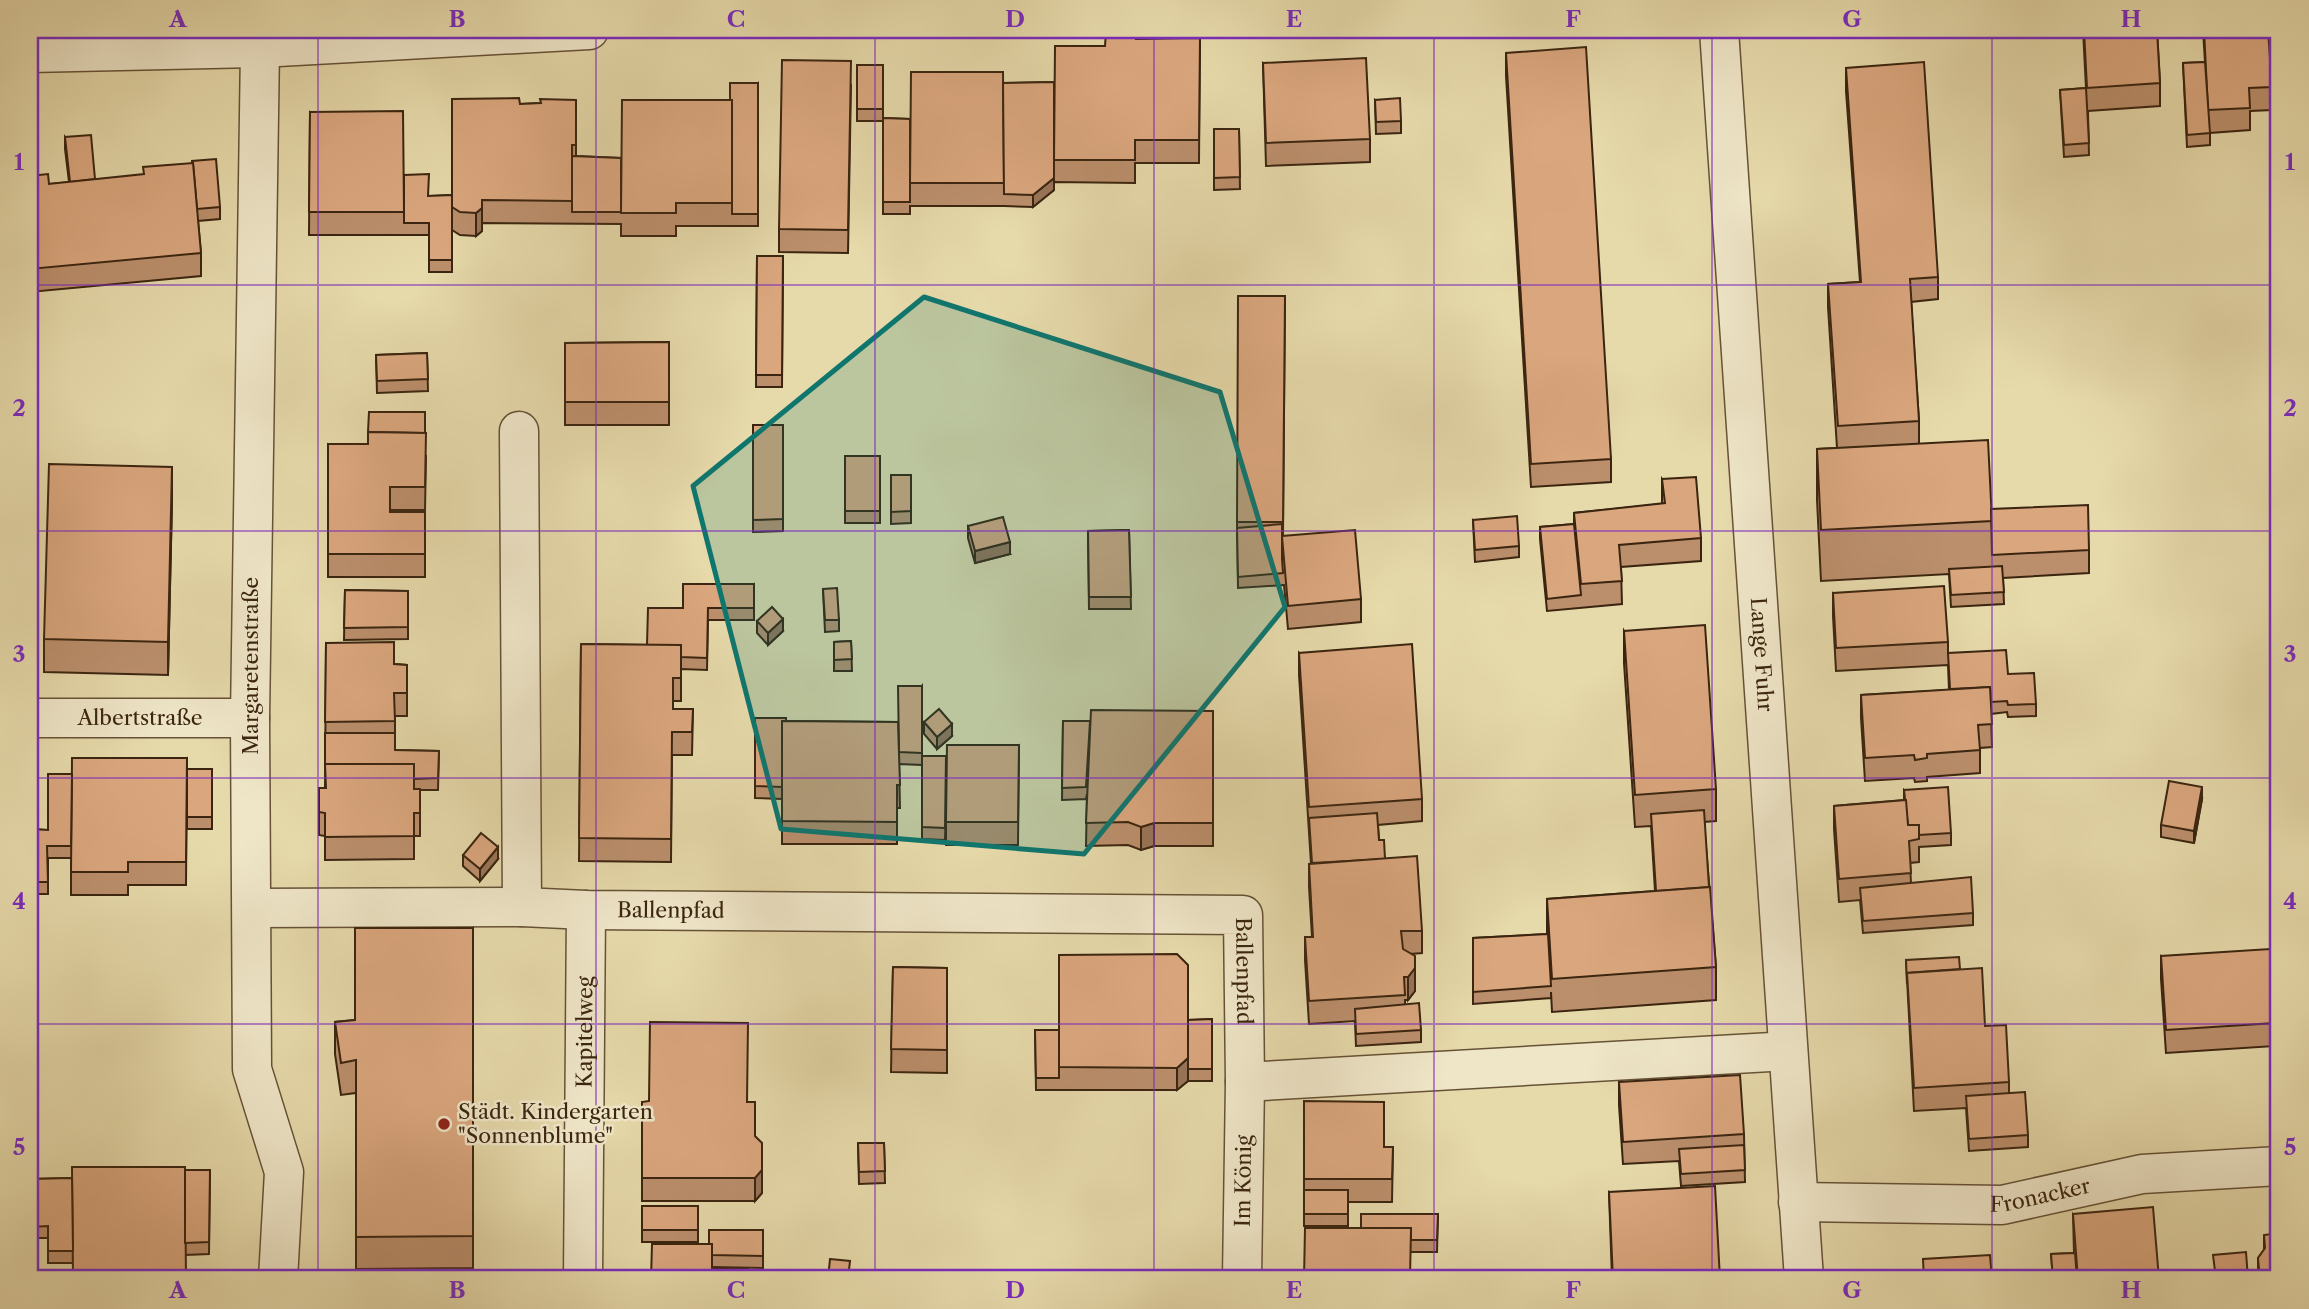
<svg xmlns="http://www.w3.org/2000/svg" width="2309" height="1309" font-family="'Libre Caslon Text',serif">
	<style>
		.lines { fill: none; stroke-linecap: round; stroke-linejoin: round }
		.minor-casing { stroke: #665236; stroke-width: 41 }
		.minor { stroke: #efe6c8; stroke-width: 38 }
		.wall { fill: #bb8f6c; stroke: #3b2510; stroke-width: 2 }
		.shaded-wall { fill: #997458; stroke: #3b2510; stroke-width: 2 }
		.building { fill: #daa67e; stroke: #3b2510; stroke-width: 2 }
		.marked { fill: #0f766e; fill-opacity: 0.2; stroke: #0f766e; stroke-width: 5; stroke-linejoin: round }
		.grid { fill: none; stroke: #7b2cbf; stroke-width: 2; stroke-opacity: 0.55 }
		.poi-dot { fill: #8f2418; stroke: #efe6c8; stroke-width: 2.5 }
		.labels { text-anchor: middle; stroke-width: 5; stroke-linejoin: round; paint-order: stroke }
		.street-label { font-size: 21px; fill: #3b2510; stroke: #efe6c8 }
		.poi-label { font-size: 21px; fill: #3b2510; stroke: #efe6c8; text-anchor: start }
		.neatline { fill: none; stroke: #7b2cbf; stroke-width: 2.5 }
		.grid-label { font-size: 23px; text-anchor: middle; font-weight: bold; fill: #7b2cbf }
	</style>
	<rect width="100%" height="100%" fill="#e6d9aa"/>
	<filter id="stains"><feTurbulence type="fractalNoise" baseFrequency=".00286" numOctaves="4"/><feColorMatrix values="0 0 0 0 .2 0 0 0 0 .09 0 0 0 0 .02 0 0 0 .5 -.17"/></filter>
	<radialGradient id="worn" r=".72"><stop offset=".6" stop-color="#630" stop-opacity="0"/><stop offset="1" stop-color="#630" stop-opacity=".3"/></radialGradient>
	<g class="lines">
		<g class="minor-casing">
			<g id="minor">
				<path id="s1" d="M1719 30 1804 1279"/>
				<polyline points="260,48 250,718 252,1069 284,1172 278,1279"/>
				<polyline points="30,53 260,48 589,30"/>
				<polyline points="519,431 522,907"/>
				<path id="s2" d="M30 718H250"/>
				<path id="s3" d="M253 908 522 907 586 910 1243 915 1245 1082 1788 1051"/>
				<path id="s4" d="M1798 1202 2002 1205 2142 1174 2279 1166"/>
				<path id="s5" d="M583 1279 586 910"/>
				<path id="s6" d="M1242 1279 1245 1082"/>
			</g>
		</g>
		<use href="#minor" class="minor"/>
	</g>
	<g class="wall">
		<polygon points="2083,30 2157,30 2160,83 2160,106 2088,111 2089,155 2064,157 2060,90 2086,88"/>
		<polygon points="2203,30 2268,30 2272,87 2272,110 2250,111 2250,130 2210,133 2210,145 2187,147 2183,63 2205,62"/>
		<polygon points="1200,38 1199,163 1135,163 1135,183 1054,182 1054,190 1033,207 1004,206 910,206 910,214 883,214 883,121 857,121 857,65 883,65 883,118 910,119 1003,83 1054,82 1105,46 1136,39"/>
		<polygon points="1506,53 1611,459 1611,482 1531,487 1506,76"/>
		<polygon points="1263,63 1370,139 1370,162 1266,166"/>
		<polygon points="1846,68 1938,277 1938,299 1911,302 1919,421 1919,444 1991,509 2089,550 2089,573 2003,578 2004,604 1951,607 1949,574 1821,581 1817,500 1817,449 1837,448 1828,307 1828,284 1860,282 1846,91"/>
		<polygon points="758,83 758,226 676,226 676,236 621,236 621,224 482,223 482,231 476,236 460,235 452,230 452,272 429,272 429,235 309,235 310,112 404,175 429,196 452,195 520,104 541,103 576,100 576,156 621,158 730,100"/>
		<polygon points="851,84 848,253 779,252 779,229"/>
		<polygon points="1375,100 1401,121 1401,133 1376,134"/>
		<polygon points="1214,129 1239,129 1240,189 1214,190"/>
		<polygon points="65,137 95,179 220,207 220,219 198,221 201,253 201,276 30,292 30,176 49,184 69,182 65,149"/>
		<polygon points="757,256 783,256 782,387 756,387"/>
		<polygon points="1285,296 1283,536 1361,599 1361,622 1288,629 1284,585 1238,588 1237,522"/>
		<polygon points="669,342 669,425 565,425 565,343"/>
		<polygon points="427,353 428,391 377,393 376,355"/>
		<polygon points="753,425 783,425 783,531 753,532"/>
		<polygon points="328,444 426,456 425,510 390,510 390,512 425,512 425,577 328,577"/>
		<rect x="845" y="456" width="35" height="67"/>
		<polygon points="891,475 911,475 911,523 891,524"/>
		<polygon points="1662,479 1701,538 1701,561 1621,567 1622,604 1547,611 1540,539 1540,527 1574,524 1574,513 1662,504"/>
		<polygon points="172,500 168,675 44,672 44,639"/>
		<polygon points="1473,520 1519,546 1519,557 1475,562"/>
		<polygon points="968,526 1010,554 975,563 968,538"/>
		<polygon points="1129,530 1131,609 1089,609 1088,531"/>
		<polygon points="754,584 754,620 708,620 707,670 681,669 681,701 673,701 673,709 693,709 692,755 672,755 671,862 579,861 581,644 647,645 683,608"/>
		<polygon points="823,589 839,620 839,631 825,632"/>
		<polygon points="345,590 408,591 408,639 344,640"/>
		<polygon points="1833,593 1948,642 1948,653 2008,674 2036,704 2036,716 2008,717 2007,712 1991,714 1992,747 1980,748 1980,773 1927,777 1927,781 1915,782 1914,778 1865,781 1861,718 1861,695 1949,690 1948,665 1836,671 1833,616"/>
		<polygon points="757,621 783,631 768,645 757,633"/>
		<polygon points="1624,631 1716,789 1716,821 1704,822 1716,967 1716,1000 1552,1012 1551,992 1551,998 1473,1004 1473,938 1547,934 1547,899 1655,891 1651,826 1635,827 1624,663"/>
		<polygon points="851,641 852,671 834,671 834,642"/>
		<polygon points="326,643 394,664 407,665 407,716 395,716 395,750 439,751 438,790 420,790 420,836 414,836 414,859 325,860 325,836 319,835 319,788 325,788"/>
		<polygon points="1299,653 1422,799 1422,821 1378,825 1379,840 1385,859 1422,931 1422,953 1411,954 1415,991 1408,1000 1405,1000 1405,1005 1421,1030 1421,1042 1356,1046 1355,1021 1309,1024 1305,960 1305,937 1312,937 1309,887 1309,864 1311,864 1299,675"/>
		<polygon points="922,686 922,756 946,756 1019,745 1018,845 946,845 946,805 945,840 922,839 922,765 899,764 900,808 897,808 897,844 782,844 782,799 755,798 755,718 786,721 898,722"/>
		<polygon points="1213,711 1213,846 1154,846 1141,850 1128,845 1086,846 1087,794 1086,799 1062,800 1063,721 1090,721"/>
		<polygon points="924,722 952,736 937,749 924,734"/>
		<polygon points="187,758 186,885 128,885 128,895 71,895 71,858 48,858 48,894 30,894 30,829 48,830 72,774"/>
		<rect x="187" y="769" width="25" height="60"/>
		<polygon points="1904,790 1951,833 1951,845 1919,847 1919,862 1910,863 1911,883 1973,913 1973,925 1863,933 1860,900 1839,902 1834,829 1834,806 1904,800"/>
		<polygon points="2202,799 2194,843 2161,837 2161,825"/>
		<polygon points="463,855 498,859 480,881 463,866"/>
		<polygon points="473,928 473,1268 356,1269 356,1093 341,1095 335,1054 335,1022 355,1020"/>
		<polygon points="2161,956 2275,1016 2279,1016 2279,1070 2275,1070 2274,1046 2166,1053 2161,979"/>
		<polygon points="1906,960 1960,969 2009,1082 2009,1093 2028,1135 2028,1147 1969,1151 1966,1108 1914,1111"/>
		<polygon points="893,967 947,968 947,1073 891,1072"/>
		<polygon points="1212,1019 1212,1081 1188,1081 1177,1090 1036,1090 1035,1030 1059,1030 1188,1020"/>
		<polygon points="1619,1082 1744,1134 1745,1182 1681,1186 1679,1161 1623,1164 1619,1105"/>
		<polygon points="642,1102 748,1102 755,1136 762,1193 755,1201 642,1201"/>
		<polygon points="858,1143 884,1143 885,1183 859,1184"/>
		<polygon points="1384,1147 1393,1147 1392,1202 1348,1202 1348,1226 1304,1226 1304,1179"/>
		<polygon points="185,1170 210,1170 209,1254 185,1255 73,1263 48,1263 48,1238 30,1238 30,1179 72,1178"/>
		<polygon points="1609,1192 1720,1279 1612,1279"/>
		<rect x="642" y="1206" width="56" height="36"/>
		<polygon points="1438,1214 1437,1252 1411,1252 1361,1228"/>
		<polygon points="2073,1214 2159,1279 2053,1279 2051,1254 2074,1253"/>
		<polygon points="763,1230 763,1268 712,1267 712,1269 651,1279 709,1244"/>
		<polygon points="2264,1235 2279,1279 2258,1279 2258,1258 2264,1250"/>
	</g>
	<g class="shaded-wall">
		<polygon points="1054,178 1054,190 1033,207 1033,195"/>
		<polygon points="482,208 482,231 476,236 476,213"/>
		<polygon points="172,467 172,500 168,675 168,642"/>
		<polygon points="1010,542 1010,554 975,563 975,551"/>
		<polygon points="783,619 783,631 768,645 768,633"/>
		<polygon points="952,724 952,736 937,749 937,737"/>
		<polygon points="2202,787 2202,799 2194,843 2194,831"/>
		<polygon points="1154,823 1154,846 1141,850 1141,827"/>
		<polygon points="498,847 498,859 480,881 480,869"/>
		<polygon points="1415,968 1415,991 1408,1000 1408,977"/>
		<polygon points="1188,1058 1188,1081 1177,1090 1177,1068"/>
		<polygon points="762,1143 762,1193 755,1201 755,1178"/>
	</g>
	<g class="building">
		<polygon points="2084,30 2157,30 2160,83 2087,88"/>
		<polygon points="2204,30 2268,30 2272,87 2249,88 2250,108 2208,110"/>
		<polygon points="1106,31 1136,31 1136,39 1200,38 1199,140 1135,140 1135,160 1054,160 1055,46 1105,46"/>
		<polygon points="1586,47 1611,459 1531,464 1506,53"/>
		<polygon points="1366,58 1370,139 1266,143 1263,63"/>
		<polygon points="782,60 851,61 848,230 779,229"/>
		<polygon points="1924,62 1938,277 1910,279 1919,421 1838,426 1828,284 1861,282 1846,68"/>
		<polygon points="2205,62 2210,133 2187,135 2183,63"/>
		<rect x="857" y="65" width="26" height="44"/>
		<polygon points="911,72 1003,72 1004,183 910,183"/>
		<polygon points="1054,82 1054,178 1033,195 1004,194 1003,83"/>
		<polygon points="730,83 758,83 758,214 732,214 732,100 730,100"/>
		<polygon points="2086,88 2089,143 2064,145 2060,90"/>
		<polygon points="519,98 520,104 541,103 540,99 576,100 576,145 572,145 572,201 482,200 482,208 476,213 460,212 452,207 452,99"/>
		<polygon points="1400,98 1401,121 1376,122 1375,100"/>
		<polygon points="622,100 732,100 732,203 676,203 676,213 621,213"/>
		<polygon points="403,111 404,212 309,212 310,112"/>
		<polygon points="883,118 910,119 910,202 883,202"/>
		<polygon points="1214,129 1239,129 1240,177 1214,178"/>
		<polygon points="91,135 95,179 70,182 65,137"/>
		<polygon points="572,156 621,158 621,212 572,212"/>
		<polygon points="216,159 220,207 197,209 193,163 192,163 192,161"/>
		<polygon points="193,163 201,253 30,269 30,176 48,174 49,184 144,174 143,167"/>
		<polygon points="429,174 428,196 452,195 452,260 429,260 429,223 404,223 404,175"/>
		<polygon points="757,256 783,256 782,375 756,375"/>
		<polygon points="1238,296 1285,296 1283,522 1237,522"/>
		<polygon points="669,342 669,402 565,402 565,343"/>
		<polygon points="427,353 428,379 377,381 376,355"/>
		<polygon points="369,412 425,412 425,433 368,432"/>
		<polygon points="753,425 783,425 783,519 753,520"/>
		<polygon points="368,432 426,433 425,487 390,487 390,512 425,512 425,554 328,554 328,444 368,444"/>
		<polygon points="1988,440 1992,521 1821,530 1817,449"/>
		<rect x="845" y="456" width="35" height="55"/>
		<polygon points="49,464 172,467 168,642 44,639"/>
		<polygon points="891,475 911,475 911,511 891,512"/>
		<polygon points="1696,477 1701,538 1619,545 1622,581 1581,584 1574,513 1665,503 1662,479"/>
		<polygon points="2088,505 2089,550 1992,555 1991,509"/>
		<polygon points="1517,516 1519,546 1475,550 1473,520"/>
		<polygon points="1003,517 1010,542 975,551 968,526"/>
		<polygon points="1282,524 1282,559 1283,573 1238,577 1237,528"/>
		<polygon points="1574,524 1581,595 1547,599 1540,527"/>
		<polygon points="1129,530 1131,597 1089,597 1088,531"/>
		<polygon points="1355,530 1361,599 1288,606 1282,536"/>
		<polygon points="2002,566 2004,592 1951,595 1949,569"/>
		<polygon points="683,584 754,584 754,608 708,608 707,658 681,657 681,645 647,645 648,608 683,608"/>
		<polygon points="1944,586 1948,642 1836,648 1833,593"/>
		<polygon points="837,588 839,620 825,620 823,589"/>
		<polygon points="345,590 408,591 408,627 344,628"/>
		<polygon points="772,607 783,619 768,633 757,621"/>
		<polygon points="1705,625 1716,789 1635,795 1624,631"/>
		<polygon points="851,641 852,659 834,660 834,642"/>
		<polygon points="394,642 394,664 407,665 407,693 394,693 395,721 325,722 326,643"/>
		<polygon points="581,644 681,645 681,678 673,678 673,709 693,709 692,732 672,732 671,839 579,838"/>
		<polygon points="1412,644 1422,799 1309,807 1299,653"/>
		<polygon points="2006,650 2008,674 2034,673 2036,704 2008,705 2007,701 1991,702 1990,687 1950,689 1948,653"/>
		<polygon points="898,686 922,686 922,753 899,752"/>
		<polygon points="1990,687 1992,724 1978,725 1980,750 1927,754 1927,758 1915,760 1914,755 1865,758 1861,695"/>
		<polygon points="939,709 952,724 937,737 924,722"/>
		<polygon points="1091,710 1213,711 1213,823 1154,823 1141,827 1128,822 1086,823"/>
		<polygon points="755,718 786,718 786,721 782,721 782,787 755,786"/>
		<polygon points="782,721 898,722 900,785 897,785 897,822 782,821"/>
		<polygon points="1063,721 1090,721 1086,787 1062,788"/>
		<polygon points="325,733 395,733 395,750 439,751 438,778 414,779 414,764 325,764"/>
		<polygon points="947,745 1019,745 1018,822 946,822"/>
		<polygon points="922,756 946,756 945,828 922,827"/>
		<polygon points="72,758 187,758 186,862 128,862 128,872 71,872"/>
		<polygon points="325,764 414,764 414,789 420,789 420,813 414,813 414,836 325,837 325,813 319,812 319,788 326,788"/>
		<rect x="187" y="769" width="25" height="48"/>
		<polygon points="48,774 72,774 71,846 47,846 48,882 30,882 30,829 48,830"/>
		<polygon points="2169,781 2202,787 2194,831 2161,825"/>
		<polygon points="1948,787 1951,833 1919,835 1919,825 1908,825 1904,790"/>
		<polygon points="1906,800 1908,825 1919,825 1919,839 1909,841 1911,873 1839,879 1834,806"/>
		<polygon points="1704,810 1709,887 1656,891 1651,814"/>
		<polygon points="1377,813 1379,840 1384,840 1385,859 1312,863 1309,818"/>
		<polygon points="481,833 498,847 480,869 463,855"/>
		<polygon points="1417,856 1422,931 1401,931 1403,949 1415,956 1415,968 1408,977 1404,977 1405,995 1309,1001 1305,937 1313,937 1309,864"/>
		<polygon points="1971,877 1973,913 1863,921 1860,888"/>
		<polygon points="1710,887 1716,967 1552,979 1547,899"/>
		<polygon points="355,928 473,928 473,1236 356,1237 356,1060 341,1063 335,1022 355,1020"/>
		<polygon points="1548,934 1551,986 1473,992 1473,938"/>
		<polygon points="2270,949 2275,1023 2166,1030 2161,956"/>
		<polygon points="1177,954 1188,965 1188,1058 1177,1068 1059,1067 1059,955"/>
		<polygon points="1959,957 1960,969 1907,973 1907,984 1906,960"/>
		<polygon points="893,967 947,968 947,1050 891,1049"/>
		<polygon points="1982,968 1985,1026 2006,1025 2009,1082 1914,1088 1907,973"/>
		<polygon points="1419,1003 1421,1030 1356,1034 1355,1009"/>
		<polygon points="2275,1016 2279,1016 2279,1058 2275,1059"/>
		<polygon points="1212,1019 1212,1069 1188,1069 1188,1020"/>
		<polygon points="650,1022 748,1023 747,1102 755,1102 755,1136 762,1143 762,1170 755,1178 642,1178 642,1102 649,1101"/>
		<polygon points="1035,1030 1059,1030 1059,1078 1036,1078"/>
		<polygon points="1740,1075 1744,1134 1623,1142 1619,1082"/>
		<polygon points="2025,1092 2028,1135 1969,1139 1966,1096"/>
		<polygon points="1304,1101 1384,1102 1384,1147 1393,1147 1392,1179 1304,1179"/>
		<polygon points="858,1143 884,1143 885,1171 859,1172"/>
		<polygon points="1744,1145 1745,1170 1681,1174 1679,1149"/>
		<polygon points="72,1167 185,1167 186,1279 73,1279"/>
		<polygon points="185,1170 210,1170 209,1242 185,1243"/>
		<polygon points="72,1178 73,1251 48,1251 48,1226 30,1227 30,1179"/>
		<polygon points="1715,1186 1720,1279 1613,1279 1609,1192"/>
		<rect x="1304" y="1190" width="44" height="24"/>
		<rect x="642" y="1206" width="56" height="24"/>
		<polygon points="2153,1207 2159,1279 2078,1279 2073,1214"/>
		<polygon points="1361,1214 1438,1214 1437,1240 1411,1240 1411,1228 1361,1228"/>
		<polygon points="1305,1228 1411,1228 1410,1279 1304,1279"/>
		<polygon points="709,1230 763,1230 763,1256 712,1255 712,1244 709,1244"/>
		<polygon points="2279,1233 2279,1279 2268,1279 2268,1277 2259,1269 2258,1258 2265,1248 2264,1235"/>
		<polygon points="652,1244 712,1244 712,1269 748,1268 748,1279 651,1279"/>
		<polygon points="2246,1252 2248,1279 2216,1279 2213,1255"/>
		<polygon points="2075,1253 2077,1279 2053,1279 2051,1254"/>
		<polygon points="1990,1255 1992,1279 1924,1279 1923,1259"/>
		<polygon points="830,1259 850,1261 848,1279 828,1279"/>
	</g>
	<path class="marked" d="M924 297 1220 392 1285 607 1084 854 781 829 693 486Z"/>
	<path class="grid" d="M318 30V1279M596 30V1279M875 30V1279M1154 30V1279M1434 30V1279M1712 30V1279M1992 30V1279M30 285H2279M30 531H2279M30 778H2279M30 1024H2279"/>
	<circle class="poi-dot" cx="444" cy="1124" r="7"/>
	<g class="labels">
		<g class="street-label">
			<text dy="7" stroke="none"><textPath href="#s1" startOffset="626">Lange Fuhr</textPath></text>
			<text transform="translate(251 666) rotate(-90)" y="7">Margaretenstraße</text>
			<text dy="7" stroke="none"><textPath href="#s2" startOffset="110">Albertstraße</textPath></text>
			<text dy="7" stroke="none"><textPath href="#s3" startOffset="418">Ballenpfad</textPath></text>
			<text dy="7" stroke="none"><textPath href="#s3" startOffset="1046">Ballenpfad</textPath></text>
			<text dy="7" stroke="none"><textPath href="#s5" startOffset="247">Kapitelweg</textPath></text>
			<text dy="7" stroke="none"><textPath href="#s6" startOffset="98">Im König</textPath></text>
			<text dy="7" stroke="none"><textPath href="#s4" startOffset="243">Fronacker</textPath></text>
		</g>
		<g class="poi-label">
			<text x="458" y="1119">Städt. Kindergarten<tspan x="458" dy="24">"Sonnenblume"</tspan></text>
		</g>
	</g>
	<rect width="2309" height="1309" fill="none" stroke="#e6d9aa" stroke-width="77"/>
	<rect x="38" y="38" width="2232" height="1232" class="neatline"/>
	<g class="grid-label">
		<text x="178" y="27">A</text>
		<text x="457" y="27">B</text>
		<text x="736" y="27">C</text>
		<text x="1015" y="27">D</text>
		<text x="1294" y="27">E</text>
		<text x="1573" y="27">F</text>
		<text x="1852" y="27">G</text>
		<text x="2131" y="27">H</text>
		<text x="19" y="170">1</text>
		<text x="2290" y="170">1</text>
		<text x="19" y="416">2</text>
		<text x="2290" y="416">2</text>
		<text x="19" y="662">3</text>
		<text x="2290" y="662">3</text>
		<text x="19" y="909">4</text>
		<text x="2290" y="909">4</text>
		<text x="19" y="1155">5</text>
		<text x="2290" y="1155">5</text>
		<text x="178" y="1298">A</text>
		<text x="457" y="1298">B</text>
		<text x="736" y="1298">C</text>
		<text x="1015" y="1298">D</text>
		<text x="1294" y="1298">E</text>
		<text x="1573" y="1298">F</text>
		<text x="1852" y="1298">G</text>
		<text x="2131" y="1298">H</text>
	</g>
	<rect width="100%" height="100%" filter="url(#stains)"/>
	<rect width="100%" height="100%" fill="url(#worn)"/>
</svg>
